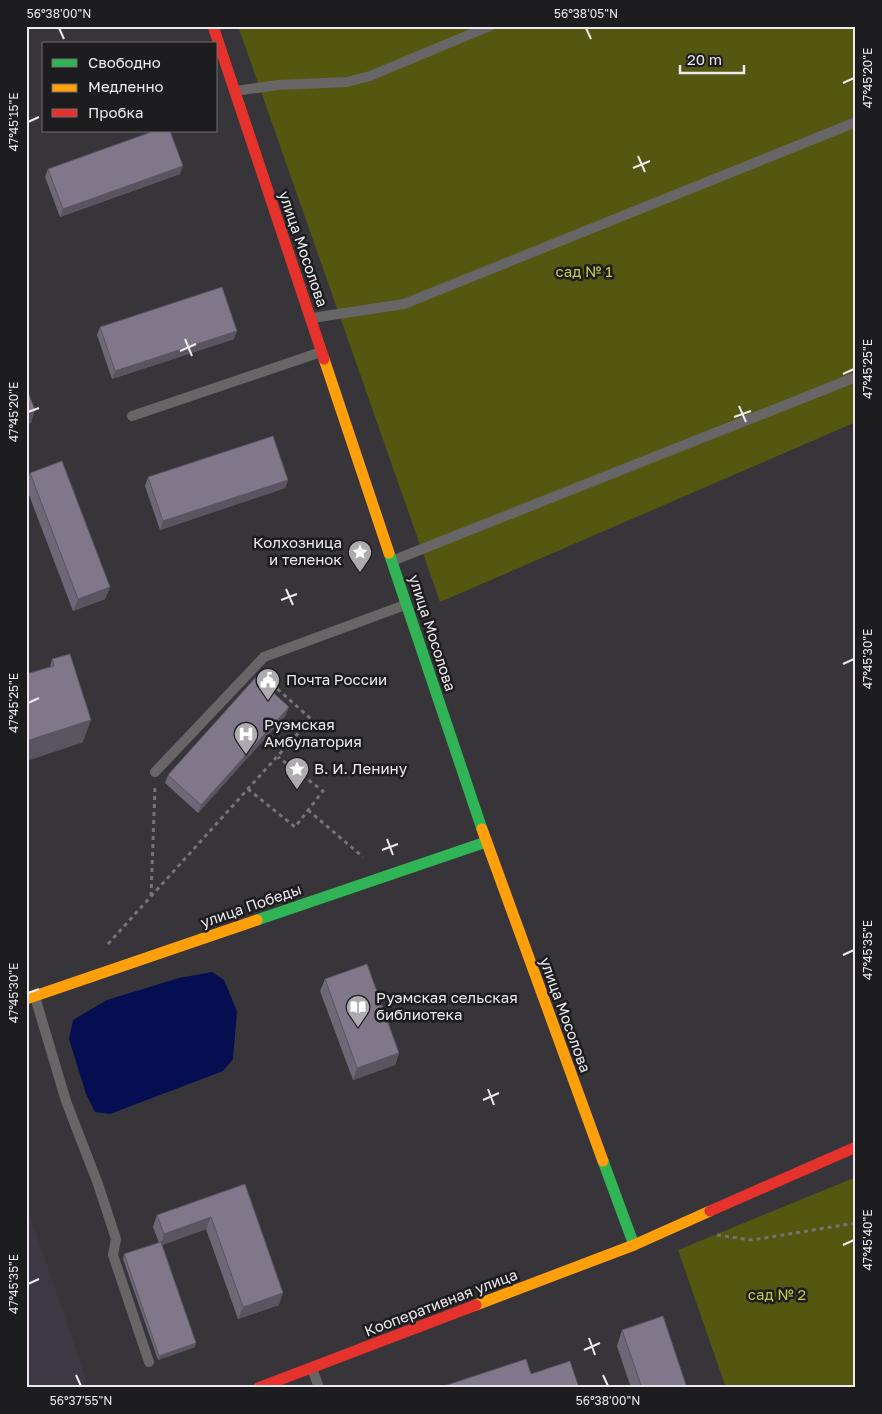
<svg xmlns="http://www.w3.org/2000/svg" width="882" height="1414" font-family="'Golos Text',sans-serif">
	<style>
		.built { fill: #3e3845 }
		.green { fill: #54570f }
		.water { fill: #050e50 }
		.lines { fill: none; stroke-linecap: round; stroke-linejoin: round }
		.path { stroke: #757374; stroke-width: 3; stroke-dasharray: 4 4; stroke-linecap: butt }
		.lane { stroke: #676565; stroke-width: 10 }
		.fast { stroke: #30b455; stroke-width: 11 }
		.slow { stroke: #ff9f0a; stroke-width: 11 }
		.jam { stroke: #e5322d; stroke-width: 11 }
		.wall { fill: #6e6777 }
		.shaded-wall { fill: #5a5461 }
		.building { fill: #80788a; stroke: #5a5461 }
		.ticks { fill: none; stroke: #eceaef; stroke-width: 2 }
		.labels { text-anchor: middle; stroke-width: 5; stroke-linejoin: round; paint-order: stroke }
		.street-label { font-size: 15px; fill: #eceaef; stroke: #1d1c1f }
		.park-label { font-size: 15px; fill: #c2cb40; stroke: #1d1c1f }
		.poi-label { font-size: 15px; fill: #eceaef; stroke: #1d1c1f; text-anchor: start }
		.neatline { fill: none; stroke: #eceaef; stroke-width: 2 }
		.ticks-label { font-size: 12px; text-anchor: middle; fill: #eceaef }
	</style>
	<rect width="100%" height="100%" fill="#373539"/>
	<polygon class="built" points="30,1215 87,1382 69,1388 26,1388 26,1216"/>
	<g class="green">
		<polygon points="238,26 856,26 856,422 440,602"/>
		<polygon points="856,1177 856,1388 726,1388 678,1250"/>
	</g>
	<polygon class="water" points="212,972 224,980 237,1011 233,1059 223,1071 110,1114 95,1112 86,1094 69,1039 73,1020 107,1000 179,978"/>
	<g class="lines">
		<g class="path">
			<polyline points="248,789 295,827 323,791 278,757"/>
			<polyline points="308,810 363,857"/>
			<polyline points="151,896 155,787"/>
			<polyline points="108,944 311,719 265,678"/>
			<polyline points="717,1235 752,1240 856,1223"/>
		</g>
		<g class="lane">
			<polyline points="235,91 278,85 347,82 370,76 490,26"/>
			<polyline points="312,318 404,304 856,122"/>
			<polyline points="132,416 321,352"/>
			<polyline points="392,561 856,377"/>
			<polyline points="155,772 264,657 405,605"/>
			<polyline points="35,997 66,1101 98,1184 116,1239 113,1255 149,1362"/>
			<polyline points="312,1368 319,1388"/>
		</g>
		<g class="fast">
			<polyline points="389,553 482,829"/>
			<polyline points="257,920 486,842"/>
			<polyline points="603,1161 634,1245"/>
		</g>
		<g class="slow">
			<polyline points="324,359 389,553"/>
			<polyline points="482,829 603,1161"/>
			<polyline points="26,999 257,920"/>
			<polyline points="476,1305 634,1245 710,1211"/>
		</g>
		<g class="jam">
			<polyline points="213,26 324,359"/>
			<polyline points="710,1211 856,1147"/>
			<polyline points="258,1388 476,1305"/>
		</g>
	</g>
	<g class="wall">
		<polygon points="48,169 180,174 60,217 45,177"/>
		<polygon points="100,327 234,339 112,379 97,335"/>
		<polygon points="30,473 110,587 105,599 73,611 26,487 26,483"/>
		<polygon points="148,477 288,480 285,488 160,530 145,486"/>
		<polygon points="52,659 83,742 26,761 26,674 50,667"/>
		<polygon points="286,715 198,813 165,783 168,775"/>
		<polygon points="325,979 399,1053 395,1065 353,1080 320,991"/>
		<polygon points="245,1184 279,1305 238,1319 206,1229 162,1245 195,1347 158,1360 123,1259 124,1254 159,1243 153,1227 157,1215"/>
		<polygon points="622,1330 687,1388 631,1388 617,1346"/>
	</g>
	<g class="shaded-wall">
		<polygon points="183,166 180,174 60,217 63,209"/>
		<polygon points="237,331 234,339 112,379 115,371"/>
		<polygon points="35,410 31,423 26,424 26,414"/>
		<polygon points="288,480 285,488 160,530 163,521"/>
		<polygon points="110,587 105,599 73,611 78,599"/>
		<polygon points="289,707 286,715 198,813 201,805"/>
		<polygon points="91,720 83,742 26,761 26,741"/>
		<polygon points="399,1053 395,1065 353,1080 357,1068"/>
		<polygon points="211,1217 206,1229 160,1246 164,1234"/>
		<polygon points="283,1293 279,1305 238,1319 243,1307"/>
		<polygon points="196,1343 195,1347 158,1360 159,1356"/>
	</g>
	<g class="building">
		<polygon points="154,131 170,131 183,166 63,209 48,169"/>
		<polygon points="222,287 237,331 115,371 100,327"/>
		<polygon points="26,387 35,410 26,414"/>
		<polygon points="273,436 288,480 163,521 148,477"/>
		<polygon points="62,461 110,587 78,599 30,473"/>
		<polygon points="70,654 91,720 26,741 26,674 54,666 52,659"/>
		<polygon points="256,677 289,707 201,805 168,775"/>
		<polygon points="367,964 399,1053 357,1068 325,979"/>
		<polygon points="245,1184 283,1293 243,1307 211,1217 164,1234 157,1215"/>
		<polygon points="161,1242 196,1343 159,1356 124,1254"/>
		<polygon points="663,1316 687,1388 642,1388 622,1330"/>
		<polygon points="526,1359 531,1374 570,1361 579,1388 438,1388"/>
	</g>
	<path class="ticks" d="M59 28 64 39M586 28 591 39M843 83 854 78M28 122 39 117M638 156 645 172M633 168 650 161M185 339 192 356M180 351 196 344M843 374 854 369M739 406 746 422M28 412 39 408M734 417 751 411M286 589 293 605M281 600 297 594M843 664 854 659M28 703 39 698M387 839 393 855M382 850 398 844M843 955 854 950M28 993 39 989M488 1089 494 1105M483 1100 499 1093M843 1245 854 1240M28 1284 39 1279M589 1338 595 1355M584 1350 600 1343M76 1375 81 1386M603 1375 608 1386"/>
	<defs>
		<g id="sight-pin" transform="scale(1.25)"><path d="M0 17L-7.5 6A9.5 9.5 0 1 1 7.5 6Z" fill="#adabaf" stroke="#1d1c1f"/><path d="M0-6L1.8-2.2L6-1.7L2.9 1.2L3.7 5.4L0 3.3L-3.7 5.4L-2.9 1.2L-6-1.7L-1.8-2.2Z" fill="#fff"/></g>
		<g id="civic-pin" transform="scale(1.25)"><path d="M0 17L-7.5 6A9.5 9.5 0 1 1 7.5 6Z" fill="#adabaf" stroke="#1d1c1f"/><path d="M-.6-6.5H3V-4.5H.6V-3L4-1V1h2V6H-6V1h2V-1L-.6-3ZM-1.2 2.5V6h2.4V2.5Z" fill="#fff"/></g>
		<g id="hospital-pin" transform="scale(1.25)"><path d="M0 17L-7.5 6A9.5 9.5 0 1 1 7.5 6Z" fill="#adabaf" stroke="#1d1c1f"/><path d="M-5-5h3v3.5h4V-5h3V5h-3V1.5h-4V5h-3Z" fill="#fff"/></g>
		<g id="library-pin" transform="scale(1.25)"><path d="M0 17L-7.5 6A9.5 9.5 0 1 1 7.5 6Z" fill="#adabaf" stroke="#1d1c1f"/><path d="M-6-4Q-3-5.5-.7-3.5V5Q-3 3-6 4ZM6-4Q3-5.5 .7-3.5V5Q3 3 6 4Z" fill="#fff"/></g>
	</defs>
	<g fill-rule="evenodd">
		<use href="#sight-pin" x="360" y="552"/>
		<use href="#civic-pin" x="268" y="680"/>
		<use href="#hospital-pin" x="246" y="734"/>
		<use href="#sight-pin" x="297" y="769"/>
		<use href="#library-pin" x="358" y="1007"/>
	</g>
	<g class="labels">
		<g class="street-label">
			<text transform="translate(303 249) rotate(71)" y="5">улица Мосолова</text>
			<text transform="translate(432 633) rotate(72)" y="5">улица Мосолова</text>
			<text transform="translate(251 906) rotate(-19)" y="5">улица Победы</text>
			<text transform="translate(565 1015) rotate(70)" y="5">улица Мосолова</text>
			<text transform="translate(441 1303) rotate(-21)" y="5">Кооперативная улица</text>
		</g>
		<g class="park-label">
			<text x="584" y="277">сад № 1</text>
			<text x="777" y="1300">сад № 2</text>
		</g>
		<g class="poi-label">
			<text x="342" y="548" text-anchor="end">Колхозница<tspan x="342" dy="17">и теленок</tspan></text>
			<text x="286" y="685">Почта России</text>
			<text x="264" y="730">Руэмская<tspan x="264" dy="17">Амбулатория</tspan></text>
			<text x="314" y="774">В. И. Ленину</text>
			<text x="376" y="1003">Руэмская сельская<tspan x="376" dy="17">библиотека</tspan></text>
		</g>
	</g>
	<rect width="882" height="1414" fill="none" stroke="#1d1c1f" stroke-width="55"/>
	<rect x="42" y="42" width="175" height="90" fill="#1d1c1f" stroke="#706e72"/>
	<rect x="52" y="59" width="25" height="8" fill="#30b455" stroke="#706e72"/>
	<text x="88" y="68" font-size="15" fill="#eceaef">Свободно</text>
	<rect x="52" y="84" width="25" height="8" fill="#ff9f0a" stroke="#706e72"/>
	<text x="88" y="92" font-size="15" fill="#eceaef">Медленно</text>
	<rect x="52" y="109" width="25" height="8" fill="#e5322d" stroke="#706e72"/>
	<text x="88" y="118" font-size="15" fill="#eceaef">Пробка</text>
	<path d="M680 65v8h64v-8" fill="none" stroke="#eceaef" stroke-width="2.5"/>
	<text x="687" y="65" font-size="15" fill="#eceaef" stroke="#1d1c1f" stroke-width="4" paint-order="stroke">20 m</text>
	<rect x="28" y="28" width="826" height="1358" class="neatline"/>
	<g class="ticks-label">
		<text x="59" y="18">56°38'00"N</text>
		<text x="586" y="18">56°38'05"N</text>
		<text transform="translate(868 78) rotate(-90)" y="4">47°45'20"E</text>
		<text transform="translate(14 122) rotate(-90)" y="4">47°45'15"E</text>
		<text transform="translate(868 369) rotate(-90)" y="4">47°45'25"E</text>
		<text transform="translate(14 412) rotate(-90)" y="4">47°45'20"E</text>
		<text transform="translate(868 659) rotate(-90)" y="4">47°45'30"E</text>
		<text transform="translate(14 703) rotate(-90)" y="4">47°45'25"E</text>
		<text transform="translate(868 950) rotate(-90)" y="4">47°45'35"E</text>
		<text transform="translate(14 993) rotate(-90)" y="4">47°45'30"E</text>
		<text transform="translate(868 1240) rotate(-90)" y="4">47°45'40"E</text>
		<text transform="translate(14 1284) rotate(-90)" y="4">47°45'35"E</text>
		<text x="81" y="1405">56°37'55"N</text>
		<text x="608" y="1405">56°38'00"N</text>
	</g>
</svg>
